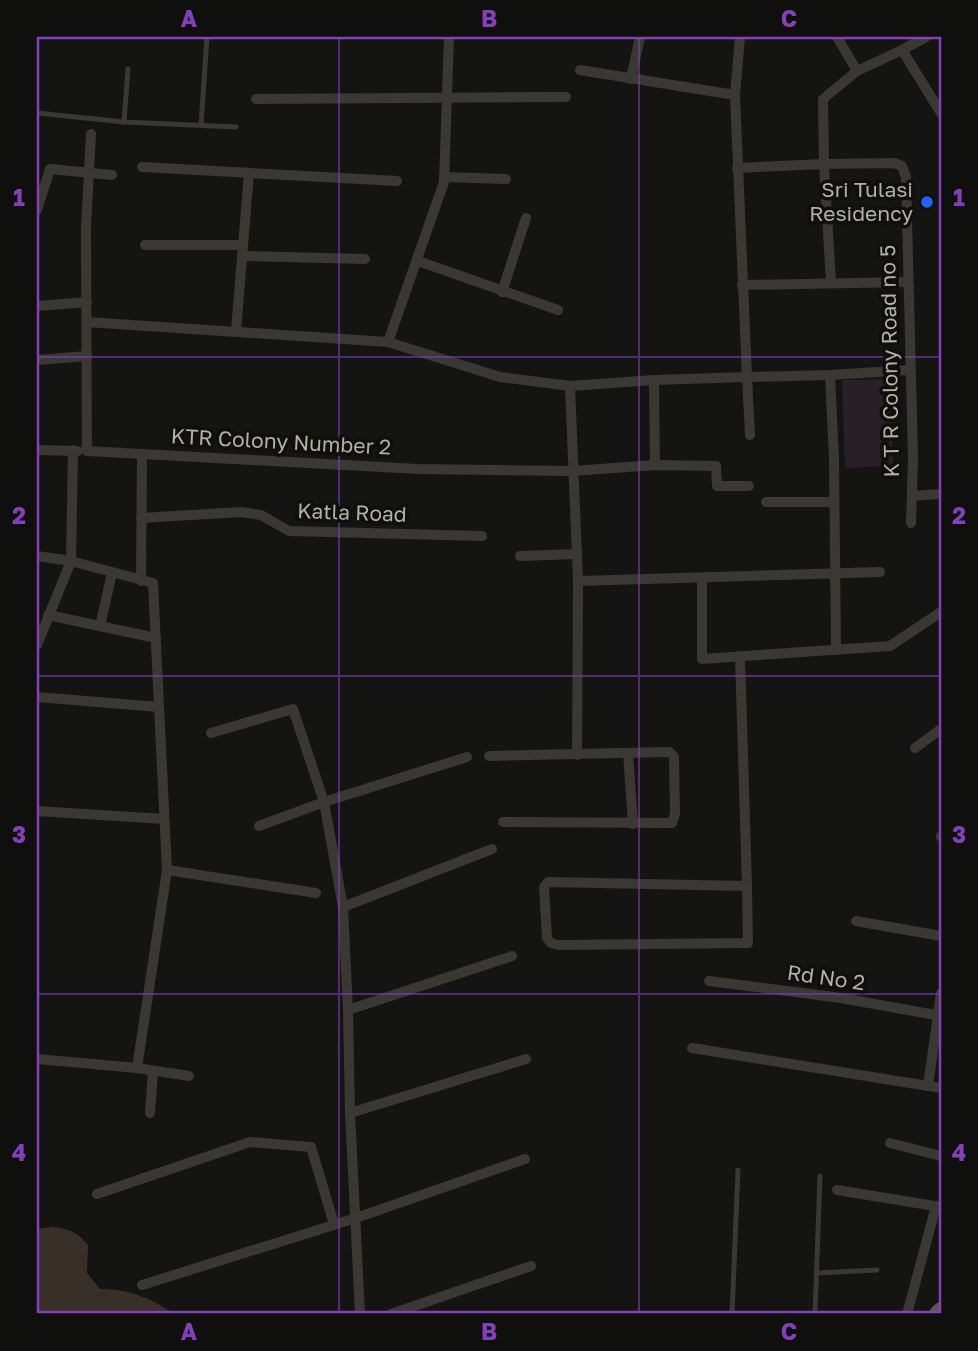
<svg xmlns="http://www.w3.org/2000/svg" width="978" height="1351" font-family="'Golos Text',sans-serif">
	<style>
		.green { fill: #292027 }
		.water { fill: #382f28 }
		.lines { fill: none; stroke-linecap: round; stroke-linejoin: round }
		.service { stroke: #393833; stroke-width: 5 }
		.minor { stroke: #393833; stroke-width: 10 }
		.primary { stroke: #58564f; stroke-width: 18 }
		.grid { fill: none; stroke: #8440bb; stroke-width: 2; stroke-opacity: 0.55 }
		.poi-dot { fill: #2263fb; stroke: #0f0f0d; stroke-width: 2.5 }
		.labels { text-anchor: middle; stroke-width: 7; stroke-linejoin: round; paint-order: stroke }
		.poi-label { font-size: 21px; fill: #b5b0a3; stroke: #0f0f0d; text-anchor: end }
		.street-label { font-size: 21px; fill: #b5b0a3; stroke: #0f0f0d }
		.neatline { fill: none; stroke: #8440bb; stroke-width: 2.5 }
		.grid-label { font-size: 23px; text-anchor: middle; font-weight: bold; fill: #8440bb }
	</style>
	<rect width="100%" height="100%" fill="#141412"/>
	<polygon class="green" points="890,379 893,466 845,468 842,380"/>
	<path class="water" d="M51 1227C68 1228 77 1232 88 1245L87 1273 100 1289C129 1289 151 1298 174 1314H37V1229Z"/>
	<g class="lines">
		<g class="service">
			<polyline points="37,113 124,122 236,127"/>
			<polyline points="124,122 128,69"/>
			<polyline points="201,125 207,37"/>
			<polyline points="816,1273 877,1270"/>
			<polyline points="732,1314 738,1170"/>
			<polyline points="815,1314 820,1176"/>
		</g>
		<g class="minor">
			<polyline points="740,37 735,95 747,377 830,375 909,370"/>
			<polyline points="837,37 857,71"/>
			<polyline points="926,37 902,50 941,113"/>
			<polyline points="580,70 735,95"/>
			<polyline points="631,79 640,37"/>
			<polyline points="256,99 566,97"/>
			<polyline points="91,134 86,228 87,451 142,454 141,581"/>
			<polyline points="142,167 397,181"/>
			<polyline points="737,168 824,164 823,99 857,71 902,50"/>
			<polyline points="444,177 506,179"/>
			<polyline points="37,210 50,169 112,175"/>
			<polyline points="145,245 243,245"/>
			<polyline points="242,256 365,259"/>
			<polyline points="418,261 558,310"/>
			<polyline points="831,283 824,164 894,163 902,166 906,177 913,458 911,523"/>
			<polyline points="742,285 908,282"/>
			<polyline points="502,292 526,218"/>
			<polyline points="37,306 87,302"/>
			<polyline points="87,322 388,342 500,377 570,386 654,380 747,377 750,435"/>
			<polyline points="236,331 249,173"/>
			<polyline points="388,342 444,182 449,37"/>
			<polyline points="37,360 87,356"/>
			<polyline points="830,375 834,459 836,650"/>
			<polyline points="654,380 655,465"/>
			<polyline points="570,386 578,581 577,755"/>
			<polyline points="37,450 78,451"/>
			<polyline points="142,454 418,469 573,471 655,465 716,466 717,486 749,486"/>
			<polyline points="912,496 941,494"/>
			<polyline points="766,502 834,502"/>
			<polyline points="141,518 241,512 261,515 289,531 482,536"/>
			<polyline points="37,556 71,561 153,583 167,870 137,1068"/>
			<polyline points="520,556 577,554"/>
			<polyline points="702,579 702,659 890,646 941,612"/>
			<polyline points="578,581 880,572"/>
			<polyline points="48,615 156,638"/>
			<polyline points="100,626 112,573"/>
			<polyline points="37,645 71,561 73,450"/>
			<polyline points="740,656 747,886 748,943 559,945 551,943 547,938 544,887 548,882 747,886"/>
			<polyline points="37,697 159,707"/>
			<polyline points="211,733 293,709 324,802 343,907 348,1010 350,1113 360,1314"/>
			<polyline points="915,748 941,729"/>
			<polyline points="628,753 633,824"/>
			<polyline points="489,756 666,752 670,752 674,757 675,814 672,823 503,822"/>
			<polyline points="37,811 164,819"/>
			<polyline points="259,826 324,802 467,757"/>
			<polyline points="941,837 941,836"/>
			<polyline points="167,870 316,893"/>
			<polyline points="343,907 492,849"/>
			<polyline points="856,921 941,936"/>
			<polyline points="709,981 841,998 941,1016"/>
			<polyline points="348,1010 512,956"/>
			<polyline points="692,1048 941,1088"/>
			<polyline points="37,1059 137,1068 189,1076"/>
			<polyline points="928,1086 941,993"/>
			<polyline points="150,1113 153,1071"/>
			<polyline points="350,1113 526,1059"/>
			<polyline points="890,1143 941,1156"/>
			<polyline points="837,1190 941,1207"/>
			<polyline points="97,1194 250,1142 311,1147 334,1224"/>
			<polyline points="142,1285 356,1218 525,1159"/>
			<polyline points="391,1314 531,1266"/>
			<polyline points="907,1314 936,1206"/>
		</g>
		<polyline class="primary" points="938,1314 941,1311"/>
	</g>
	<path class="grid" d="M339 37V1314M639 37V1314M37 357H941M37 676H941M37 994H941"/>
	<circle class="poi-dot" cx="927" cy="202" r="7"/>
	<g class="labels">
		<g class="poi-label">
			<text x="913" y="197">Sri Tulasi<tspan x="913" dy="24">Residency</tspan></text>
		</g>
		<g class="street-label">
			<text transform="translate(890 361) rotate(-91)" y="7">K T R Colony Road no 5</text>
			<text transform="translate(281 442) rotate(3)" y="7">KTR Colony Number 2</text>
			<text transform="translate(352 513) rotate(2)" y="7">Katla Road</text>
			<text transform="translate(826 978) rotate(8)" y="7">Rd No 2</text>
		</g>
	</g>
	<rect width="978" height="1351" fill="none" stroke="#0f0f0d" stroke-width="77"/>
	<rect x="38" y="38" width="902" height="1274" class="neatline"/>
	<g class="grid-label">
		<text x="189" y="27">A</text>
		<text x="489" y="27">B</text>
		<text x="789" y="27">C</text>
		<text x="19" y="206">1</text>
		<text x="959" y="206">1</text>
		<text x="19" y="524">2</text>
		<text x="959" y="524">2</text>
		<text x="19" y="843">3</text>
		<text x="959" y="843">3</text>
		<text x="19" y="1161">4</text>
		<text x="959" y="1161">4</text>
		<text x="189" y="1340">A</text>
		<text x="489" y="1340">B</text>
		<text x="789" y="1340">C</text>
	</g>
</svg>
